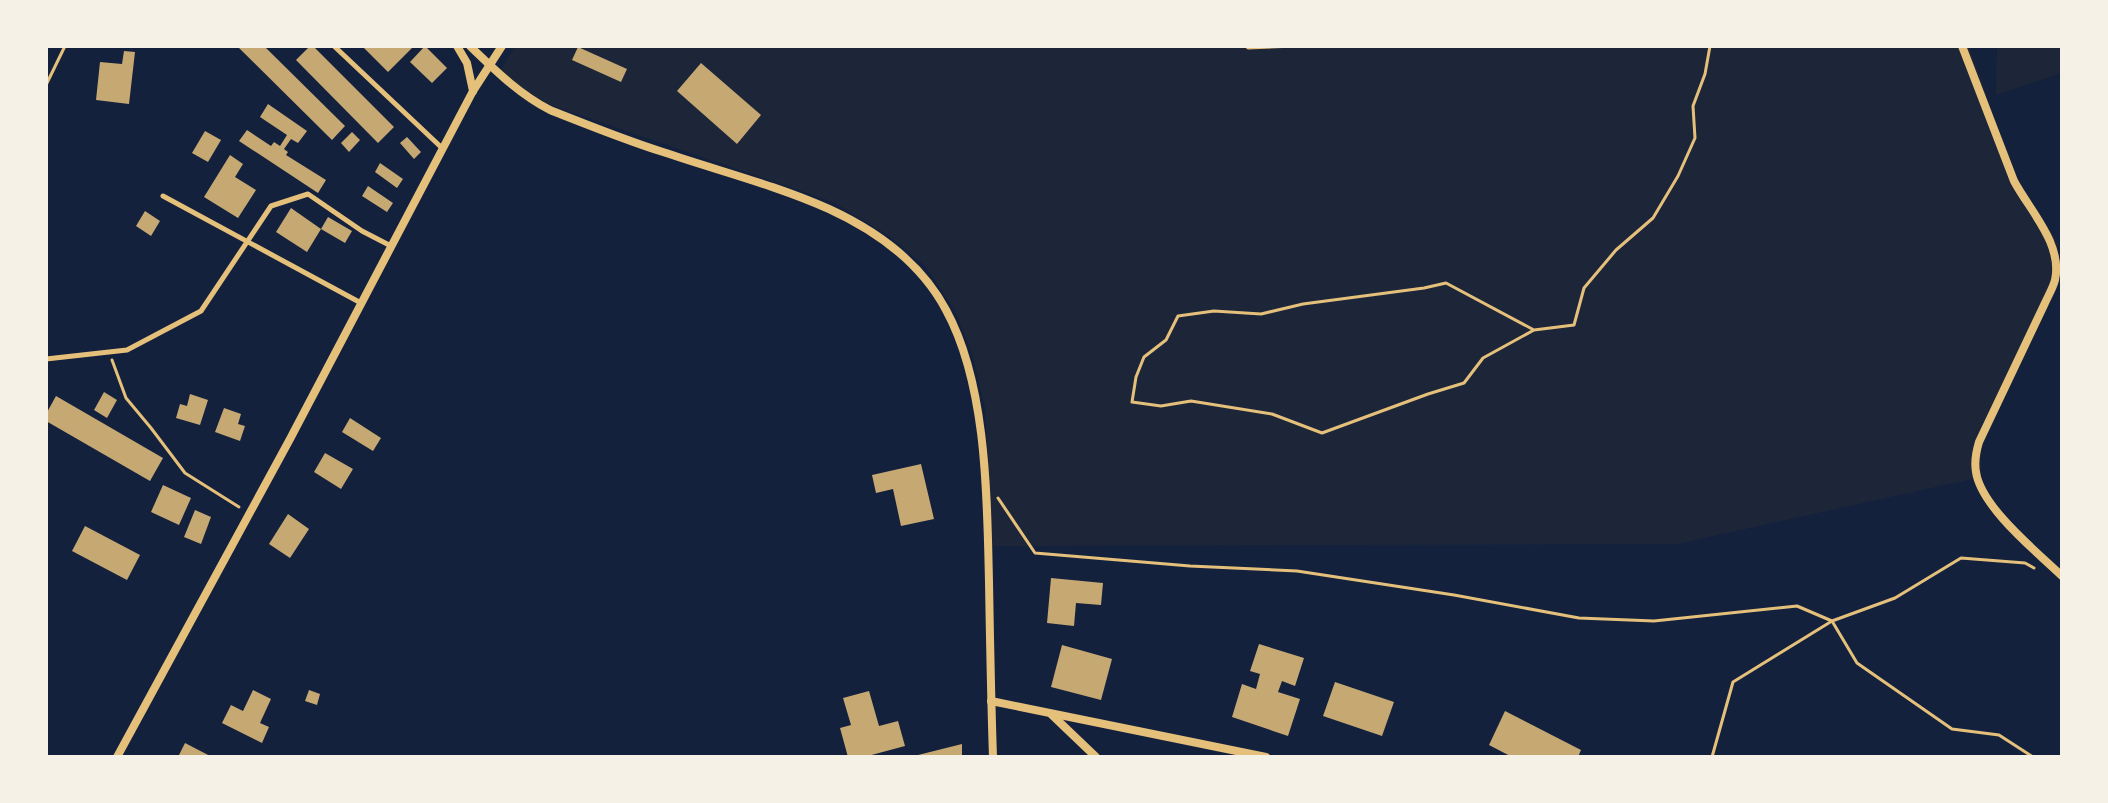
<svg xmlns="http://www.w3.org/2000/svg" width="2108" height="803" font-family="'Asap Condensed',sans-serif">
	<style>
		.green { fill: #1d2539 }
		.building { fill: #c6a872 }
		.lines { fill: none; stroke-linecap: round; stroke-linejoin: round }
		.path { stroke: #e5c07b; stroke-width: 3 }
		.service { stroke: #e5c07b; stroke-width: 5 }
		.minor { stroke: #e5c07b; stroke-width: 8 }
	</style>
	<rect width="100%" height="100%" fill="#14213d"/>
	<g class="green">
		<polygon points="515,46 1969,46 2018,184 2058,242 2056,289 1981,443 1981,477 1677,544 992,546 985,407 972,353 955,311 926,267 892,238 833,202 539,101 499,73"/>
		<polygon points="1997,46 2062,46 2062,73 1996,95"/>
	</g>
	<g class="building">
		<polygon points="237,46 264,46 345,126 332,140"/>
		<polygon points="310,46 313,46 394,127 378,143 296,60"/>
		<polygon points="362,46 414,46 388,72"/>
		<polygon points="425,46 447,68 432,83 410,62"/>
		<polygon points="578,47 627,69 621,82 572,60"/>
		<polygon points="124,51 135,52 129,104 96,100 100,62 122,64"/>
		<polygon points="701,63 761,115 737,144 677,91"/>
		<polygon points="268,104 307,131 298,143 291,139 284,149 288,152 286,155 326,180 318,193 239,141 247,130 271,146 274,142 280,146 287,135 260,117"/>
		<polygon points="205,131 221,140 208,162 192,153"/>
		<polygon points="352,132 360,140 349,152 341,143"/>
		<polygon points="407,137 421,152 414,159 400,143"/>
		<polygon points="230,155 243,164 235,177 256,190 238,218 204,197"/>
		<polygon points="380,163 403,179 397,188 375,172"/>
		<polygon points="368,186 393,203 387,212 362,196"/>
		<polygon points="291,208 321,229 307,252 276,232"/>
		<polygon points="145,211 160,221 151,236 136,226"/>
		<polygon points="328,217 352,231 345,243 321,229"/>
		<polygon points="104,392 117,400 107,418 94,410"/>
		<polygon points="190,394 208,400 200,425 176,418 180,404 187,406"/>
		<polygon points="56,396 163,458 150,481 46,421 46,414"/>
		<polygon points="224,408 241,414 238,424 245,426 240,441 215,432"/>
		<polygon points="350,418 381,438 373,451 342,432"/>
		<polygon points="325,453 353,469 341,489 314,472"/>
		<polygon points="921,464 934,519 901,526 893,489 876,493 872,475"/>
		<polygon points="163,485 191,498 179,525 151,512"/>
		<polygon points="195,510 211,517 201,544 184,537"/>
		<polygon points="288,514 309,529 290,558 269,544"/>
		<polygon points="85,526 140,555 127,580 72,551"/>
		<polygon points="1051,578 1103,583 1101,605 1076,603 1074,626 1047,623"/>
		<polygon points="1259,644 1304,658 1295,686 1282,681 1278,692 1300,699 1288,736 1232,717 1242,684 1256,689 1260,674 1250,671"/>
		<polygon points="1062,645 1112,659 1101,700 1051,687"/>
		<polygon points="1335,682 1394,702 1382,736 1323,716"/>
		<polygon points="253,690 271,699 260,723 269,727 262,743 222,723 231,705 243,711"/>
		<polygon points="309,690 320,694 317,705 305,701"/>
		<polygon points="869,691 879,726 898,721 905,746 864,757 848,757 840,728 851,725 843,698"/>
		<polygon points="1505,711 1581,750 1578,757 1512,757 1489,745"/>
		<polygon points="185,743 212,757 178,757"/>
		<polygon points="962,744 962,757 914,757 914,756"/>
	</g>
	<g class="lines">
		<g class="path">
			<polyline points="1246,46 1248,48 1295,46"/>
			<polyline points="46,85 65,46"/>
			<polyline points="1534,330 1446,283 1424,288 1303,304 1261,314 1214,311 1178,316 1166,340 1144,357 1136,377 1132,402 1161,406 1191,401 1272,414 1322,433 1428,394 1464,383 1483,358 1534,330 1574,325 1584,288 1616,250 1653,218 1678,176 1695,138 1693,106 1705,74 1710,46"/>
			<polyline points="112,360 126,398 151,428 185,473 239,507"/>
			<polyline points="998,498 1035,553 1190,566 1297,571 1454,595 1579,618 1654,621 1797,606 1832,621 1857,663 1952,729 1999,735 2033,757"/>
			<polyline points="1712,757 1733,682 1832,621 1895,598 1961,558 2025,563 2034,568"/>
		</g>
		<g class="service">
			<polyline points="334,46 442,148"/>
			<polyline points="163,196 361,303"/>
			<polyline points="46,359 127,350 201,311 271,206 308,194 362,231 391,246"/>
		</g>
		<g class="minor">
			<polyline points="457,46 467,63 473,91"/>
			<path d="M470 46C496 71 519 94 550 110 588 125 625 140 663 152 719 171 775 185 829 209 877 231 921 263 946 310 987 385 987 497 989 582 990 640 991 699 993 757"/>
			<path d="M1962 46 2014 181C2030 211 2063 244 2055 280 2053 288 2048 296 2045 303L1979 442C1976 452 1974 461 1976 472 1981 507 2037 552 2062 576"/>
			<polyline points="991,701 1266,757"/>
			<polyline points="1051,714 1096,757"/>
			<polyline points="117,757 290,439 473,91 502,46"/>
		</g>
	</g>
	<rect width="2108" height="803" fill="none" stroke="#f6f1e7" stroke-width="96"/>
</svg>
